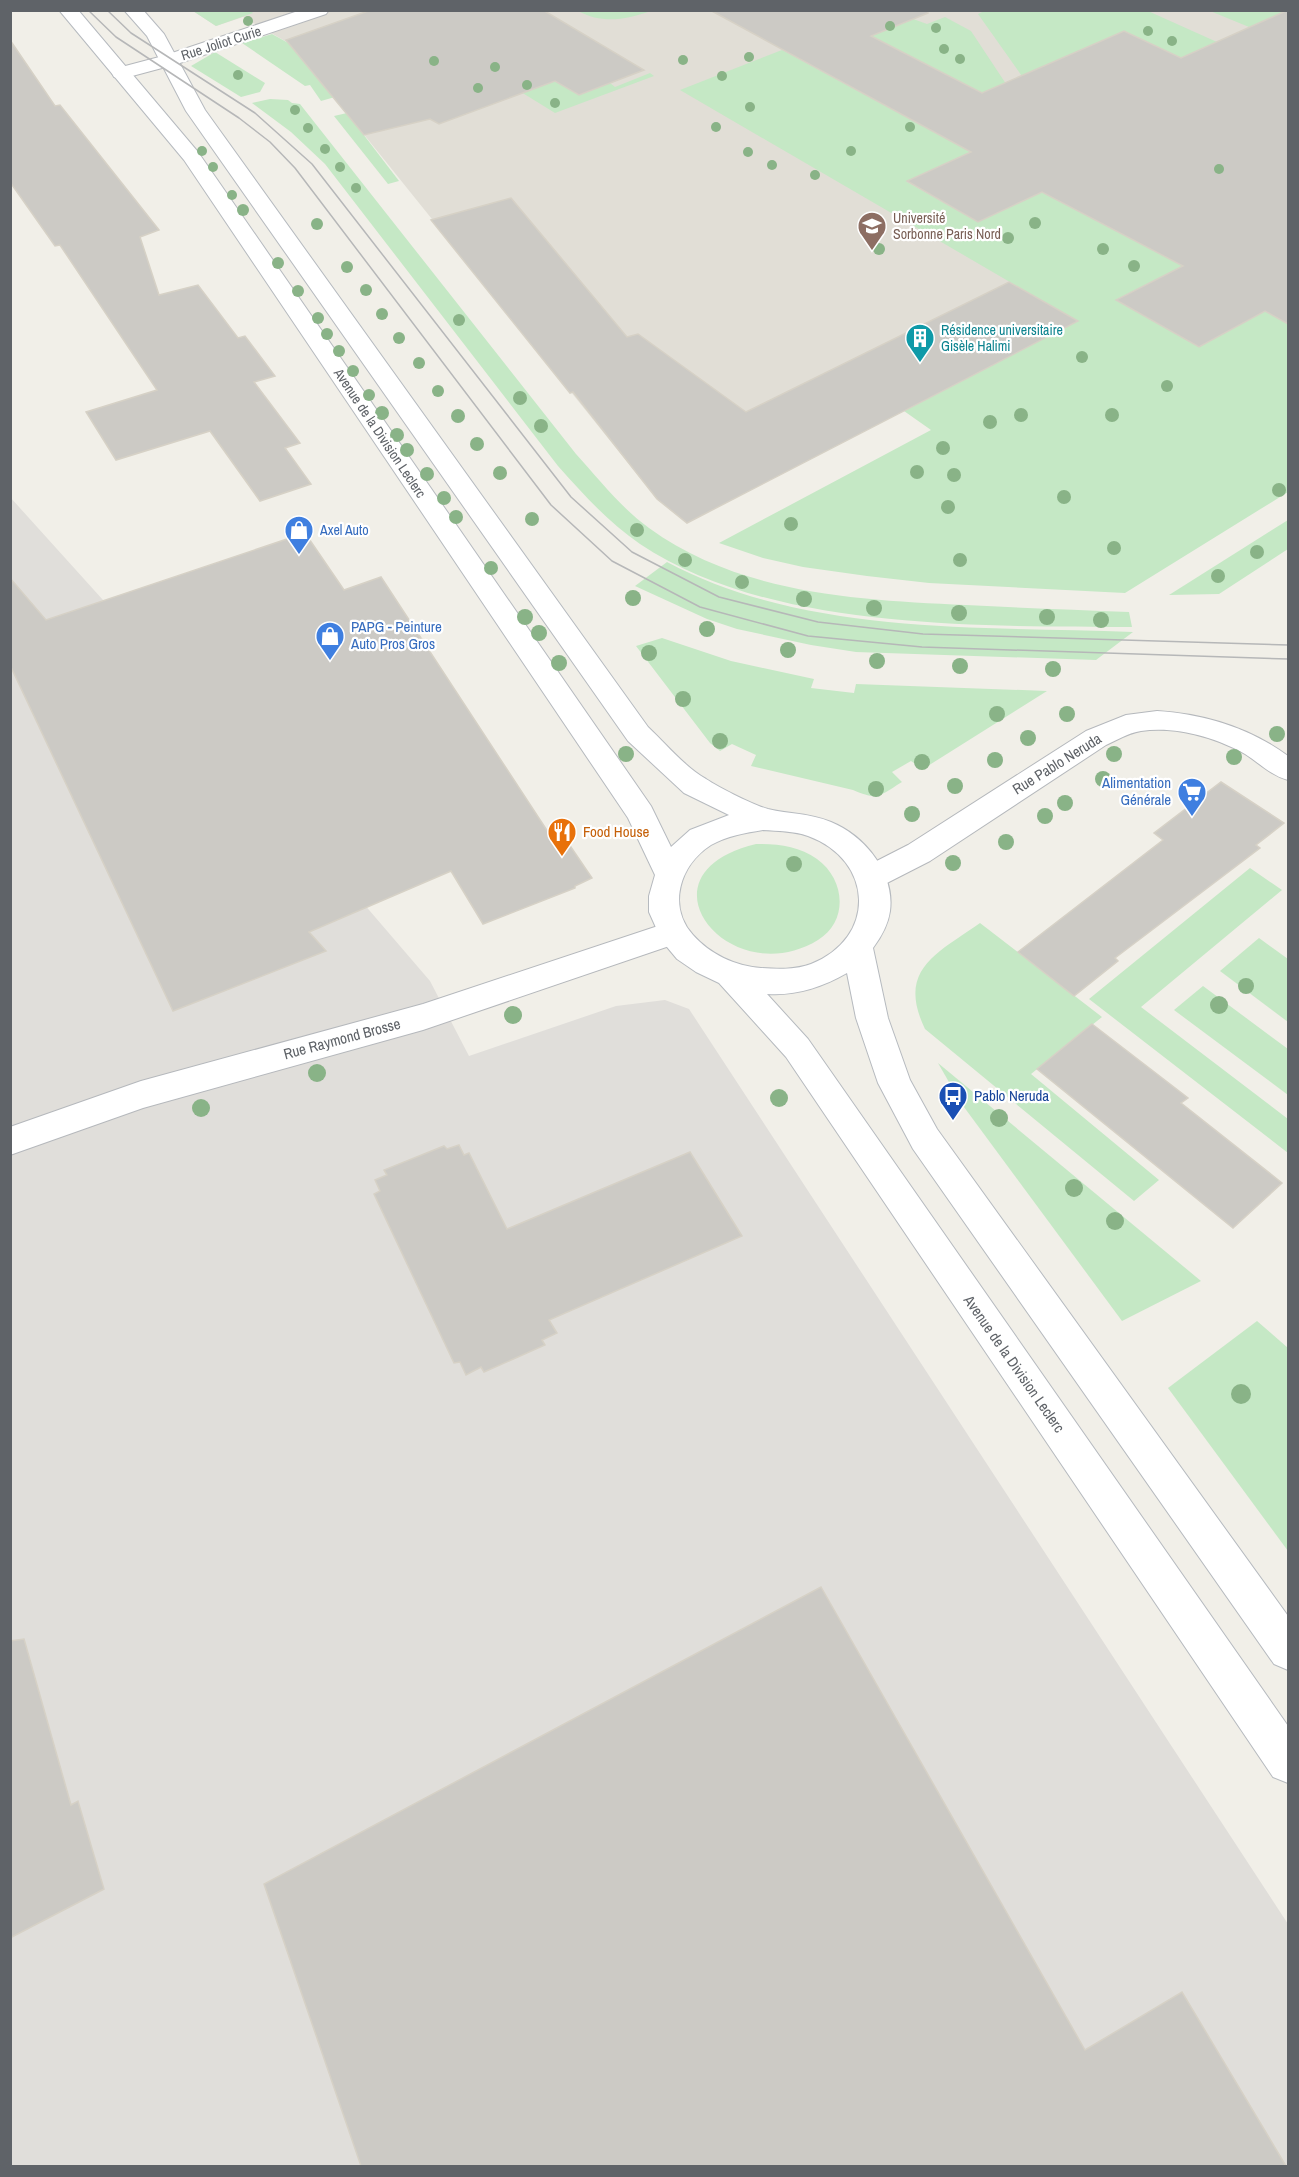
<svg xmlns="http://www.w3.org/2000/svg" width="1299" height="2177" font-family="'Archivo Narrow',sans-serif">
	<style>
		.industrial { fill: #e0deda }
		.education { fill: #e1ded6 }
		.green { fill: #c5e8c5 }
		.building { fill: #cccac5; stroke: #d6d1c6; stroke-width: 1.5 }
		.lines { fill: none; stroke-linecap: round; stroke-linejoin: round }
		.street-casing { stroke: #b5b8bc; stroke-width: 2 }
		.secondary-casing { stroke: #b6babf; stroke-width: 2 }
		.street { fill: #fff; fill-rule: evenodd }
		.secondary { fill: #fff; fill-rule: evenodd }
		.tram { stroke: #b6b7b8; stroke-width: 1.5 }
		.tree { fill: #89b387 }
		.labels { text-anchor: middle; stroke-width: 4.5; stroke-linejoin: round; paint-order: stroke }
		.far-street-label { font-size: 14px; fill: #5f6368; stroke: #fff }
		.far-education-label { font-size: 14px; fill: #785e54; stroke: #fff; text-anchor: start }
		.far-culture-label { font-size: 14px; fill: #0d838f; stroke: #fff; text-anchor: start }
		.far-shop-label { font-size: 14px; fill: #366cbe; stroke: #fff; text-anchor: start }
		.shop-label { font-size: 15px; fill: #366cbe; stroke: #fff; text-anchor: start }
		.street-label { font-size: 15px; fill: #5f6368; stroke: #fff }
		.food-label { font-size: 15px; fill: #c56008; stroke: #fff; text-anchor: start }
		.transit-label { font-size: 15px; fill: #164399; stroke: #fff; text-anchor: start }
	</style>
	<rect width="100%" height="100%" fill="#f1efe8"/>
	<polygon class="industrial" points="10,497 103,600 430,981 469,1056 616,1006 665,1000 689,1009 1288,1924 1288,2166 11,2166"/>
	<polygon class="education" points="193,11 1288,11 1288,444 1077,321 687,523 657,499 292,45 243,17 216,26"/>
	<g class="green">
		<polygon points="250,10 253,13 216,26 193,11"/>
		<polygon points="986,10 1148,11 1217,42 1181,58 1124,31 1072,54 1036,96 978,14"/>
		<path d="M578 11H651C625 20 602 24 578 11Z"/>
		<polygon points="891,11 927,24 945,17 971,31 1018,102 1009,107 848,24"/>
		<polygon points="1210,11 1210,10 1286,11 1249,27"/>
		<polygon points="272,34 292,45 335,97 321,101 310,85 305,86 242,43"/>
		<polygon points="430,36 524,62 579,95 610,83 615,87 650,73 654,76 555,113"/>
		<polygon points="782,50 971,152 907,182 978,222 1042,192 1183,266 1117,299 1265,311 1288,324 1288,492 1125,593 929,583 867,576 803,567 763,558 719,543 931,430 904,411 1077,321 680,90"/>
		<polygon points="215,52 265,83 260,92 241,97 191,66"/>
		<path d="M270 99 288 100 292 103 300 104 576 454C599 479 621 508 649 528 740 594 857 600 966 605 1020 608 1075 610 1129 612L1132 627C981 626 769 631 640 544 608 522 584 495 558 466L325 164 291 132 252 103Z"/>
		<polygon points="347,113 399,181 388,184 334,116"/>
		<polygon points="1288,520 1288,549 1219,594 1169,595"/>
		<path d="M667 562C805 636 980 626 1133 632L1096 660 856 652 811 645 737 629 707 619 635 586Z"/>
		<path d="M662 638 731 661 814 679 811 688 854 693 856 684 1047 691 923 769 911 761 892 772 902 782C879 796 879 801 853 790L751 766 756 755 732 744 720 751 710 743 636 646Z"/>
		<path d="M756 844C778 844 799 846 817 859 845 879 849 921 818 940 730 994 631 874 756 844Z"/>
		<polygon points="1250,868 1282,890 1141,1007 1288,1119 1288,1153 1089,999"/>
		<path d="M980 923 1102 1017 1031 1074 1159 1180 1134 1201 925 1029C896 969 938 953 980 923Z"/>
		<polygon points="1259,938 1288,959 1288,1022 1220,971"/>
		<polygon points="1203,986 1288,1049 1288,1095 1174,1010"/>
		<polygon points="938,1063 1201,1281 1122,1321 961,1103"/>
		<polygon points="1257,1321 1288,1348 1288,1551 1168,1388"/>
	</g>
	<g class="building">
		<polygon points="371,10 543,10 644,70 579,95 555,81 439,124 430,119 364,135 286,40"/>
		<polygon points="710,10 927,10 928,13 871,36 982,93 1124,31 1181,58 1288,10 1288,324 1265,311 1199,347 1116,300 1183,266 1042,192 978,222 907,181 971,152"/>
		<polygon points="10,40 55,106 60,105 159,230 140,237 159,295 198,285 238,338 245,336 275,376 254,382 300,443 285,448 311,484 260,501 210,431 116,460 86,412 157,390 60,245 55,246 10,182"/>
		<polygon points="511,198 627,337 638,334 746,412 1009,282 1078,321 687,523 657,499 573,392 570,393 431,220"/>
		<polygon points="305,533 344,590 381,577 548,832 558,828 592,878 575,886 575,888 483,924 451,871 309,932 326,951 173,1011 10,665 10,578 46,620"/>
		<polygon points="1221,782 1284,823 1256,845 1260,848 1115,958 1118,961 1074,996 1018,952 1163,840 1154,833"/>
		<polygon points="1092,1024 1188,1098 1181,1103 1282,1183 1233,1228 1037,1069"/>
		<polygon points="459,1145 464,1155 469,1153 507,1229 690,1152 742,1236 549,1320 557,1333 542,1340 545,1345 484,1372 481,1367 466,1375 460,1362 454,1363 374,1194 380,1191 375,1180 387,1175 384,1170 444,1146 447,1149"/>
		<polygon points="821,1587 1085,2050 1182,1992 1286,2166 361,2166 264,1884"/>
		<polygon points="24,1639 71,1805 78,1801 104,1889 10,1938 10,1641"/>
	</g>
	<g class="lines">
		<g class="street-casing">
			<g id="street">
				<polygon points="301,10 329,10 326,14 177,64 121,79 114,77 112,73 114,69 163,56"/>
				<path d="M1157 711C1204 714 1250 728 1288 756V780C1272 776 1259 763 1245 754 1215 737 1175 726 1141 731 1128 733 1117 740 1106 745L930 861 883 885 872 888 861 885 857 877 861 869 908 845 1086 731 1126 715Z"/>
				<polygon points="673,921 684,925 688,933 684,941 423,1030 143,1108 10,1155 10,1127 141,1081 423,1004"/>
			</g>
		</g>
		<g class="secondary-casing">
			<path id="secondary" d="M59 10H78L198 152 651 806 671 847 690 830 729 815 684 793 628 741 186 111 147 36 124 10H143L164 34 205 110 648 727C665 743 686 768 706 779 720 788 753 805 768 809 789 814 810 813 831 822 865 836 895 873 890 911 888 925 881 937 873 948L888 1018 910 1080 937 1129 1288 1616V1670L1274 1664 913 1149 878 1083 856 1018 847 973C823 987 795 996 767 994L808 1039 1288 1726V1783L1273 1777 786 1057 719 983 696 972 677 959 662 941 649 912V896L655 875 628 818 184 160ZM763 830C778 831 794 831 808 836 874 860 877 938 811 964 795 970 777 969 761 968 735 966 710 954 693 935 667 906 680 865 711 845 727 836 745 833 763 830Z"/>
		</g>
		<use href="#street" class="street"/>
		<use href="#secondary" class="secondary"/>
		<g class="tram">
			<polyline points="88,10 116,37 239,118 270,142 295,168 551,505 612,561 700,607 808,636 922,647 1288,659"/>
			<polyline points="107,10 131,33 255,113 312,164 571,497 632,552 719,597 818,622 923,634 1288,645"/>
		</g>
	</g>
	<g class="tree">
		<circle cx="248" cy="21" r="5"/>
		<circle cx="890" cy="26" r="5"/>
		<circle cx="936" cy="28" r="5"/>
		<circle cx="1148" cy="31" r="5"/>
		<circle cx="1172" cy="41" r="5"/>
		<circle cx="944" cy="49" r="5"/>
		<circle cx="749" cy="57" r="5"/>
		<circle cx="960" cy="59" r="5"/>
		<circle cx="683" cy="60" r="5"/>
		<circle cx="434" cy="61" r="5"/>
		<circle cx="495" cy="67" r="5"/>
		<circle cx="238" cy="75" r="5"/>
		<circle cx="722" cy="76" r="5"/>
		<circle cx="527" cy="85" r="5"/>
		<circle cx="478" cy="88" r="5"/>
		<circle cx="555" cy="103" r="5"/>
		<circle cx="750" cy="107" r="5"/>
		<circle cx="295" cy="110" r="5"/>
		<circle cx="716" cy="127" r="5"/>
		<circle cx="910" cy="127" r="5"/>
		<circle cx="308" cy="128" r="5"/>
		<circle cx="325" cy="149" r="5"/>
		<circle cx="202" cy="151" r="5"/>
		<circle cx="851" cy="151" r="5"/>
		<circle cx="748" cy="152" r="5"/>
		<circle cx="772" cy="165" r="5"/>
		<circle cx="213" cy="167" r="5"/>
		<circle cx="340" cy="167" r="5"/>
		<circle cx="1219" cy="169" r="5"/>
		<circle cx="815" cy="175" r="5"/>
		<circle cx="356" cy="188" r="5"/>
		<circle cx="232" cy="195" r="5"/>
		<circle cx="243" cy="210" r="6"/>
		<circle cx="1035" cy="223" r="6"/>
		<circle cx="317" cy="224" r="6"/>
		<circle cx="1008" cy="238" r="6"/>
		<circle cx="879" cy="249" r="6"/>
		<circle cx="1103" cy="249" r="6"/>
		<circle cx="278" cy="263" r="6"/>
		<circle cx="1134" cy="266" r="6"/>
		<circle cx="347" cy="267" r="6"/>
		<circle cx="366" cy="290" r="6"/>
		<circle cx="298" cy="291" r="6"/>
		<circle cx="382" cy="314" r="6"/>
		<circle cx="318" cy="318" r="6"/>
		<circle cx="459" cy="320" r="6"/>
		<circle cx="327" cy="334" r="6"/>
		<circle cx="399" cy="338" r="6"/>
		<circle cx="339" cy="351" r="6"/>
		<circle cx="1082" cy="357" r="6"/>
		<circle cx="419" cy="363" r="6"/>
		<circle cx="353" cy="371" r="6"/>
		<circle cx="1167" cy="386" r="6"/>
		<circle cx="438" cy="391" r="6"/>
		<circle cx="369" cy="395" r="6"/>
		<circle cx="520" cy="398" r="7"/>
		<circle cx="382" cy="413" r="7"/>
		<circle cx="1021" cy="415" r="7"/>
		<circle cx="1112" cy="415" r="7"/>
		<circle cx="458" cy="416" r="7"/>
		<circle cx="990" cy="422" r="7"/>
		<circle cx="541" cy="426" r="7"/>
		<circle cx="397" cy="435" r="7"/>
		<circle cx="477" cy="444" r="7"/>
		<circle cx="943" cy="448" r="7"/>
		<circle cx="407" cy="450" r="7"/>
		<circle cx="917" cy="472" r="7"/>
		<circle cx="500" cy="473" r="7"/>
		<circle cx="427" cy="474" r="7"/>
		<circle cx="954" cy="475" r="7"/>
		<circle cx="1279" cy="490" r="7"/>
		<circle cx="1064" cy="497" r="7"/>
		<circle cx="444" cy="498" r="7"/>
		<circle cx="948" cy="507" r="7"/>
		<circle cx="456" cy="517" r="7"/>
		<circle cx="532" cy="519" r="7"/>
		<circle cx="791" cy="524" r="7"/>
		<circle cx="637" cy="530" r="7"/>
		<circle cx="1114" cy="548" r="7"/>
		<circle cx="1257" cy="552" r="7"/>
		<circle cx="685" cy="560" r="7"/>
		<circle cx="960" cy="560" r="7"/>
		<circle cx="491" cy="568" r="7"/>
		<circle cx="1218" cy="576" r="7"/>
		<circle cx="742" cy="582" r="7"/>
		<circle cx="633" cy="598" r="8"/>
		<circle cx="804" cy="599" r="8"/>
		<circle cx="874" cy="608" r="8"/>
		<circle cx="959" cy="613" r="8"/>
		<circle cx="525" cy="617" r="8"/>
		<circle cx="1047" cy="617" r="8"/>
		<circle cx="1101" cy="620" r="8"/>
		<circle cx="707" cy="629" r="8"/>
		<circle cx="539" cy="633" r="8"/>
		<circle cx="788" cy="650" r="8"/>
		<circle cx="649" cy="653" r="8"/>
		<circle cx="877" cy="661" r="8"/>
		<circle cx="559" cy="663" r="8"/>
		<circle cx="960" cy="666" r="8"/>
		<circle cx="1053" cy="669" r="8"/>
		<circle cx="683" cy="699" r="8"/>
		<circle cx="997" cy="714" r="8"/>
		<circle cx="1067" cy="714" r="8"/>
		<circle cx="1277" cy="734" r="8"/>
		<circle cx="1028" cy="738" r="8"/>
		<circle cx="720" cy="741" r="8"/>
		<circle cx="626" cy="754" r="8"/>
		<circle cx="1114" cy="754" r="8"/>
		<circle cx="1234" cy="757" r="8"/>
		<circle cx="995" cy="760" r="8"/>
		<circle cx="922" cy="762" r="8"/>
		<circle cx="1103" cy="779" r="8"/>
		<circle cx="955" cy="786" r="8"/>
		<circle cx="876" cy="789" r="8"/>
		<circle cx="1065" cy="803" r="8"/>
		<circle cx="912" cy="814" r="8"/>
		<circle cx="1045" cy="816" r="8"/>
		<circle cx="1006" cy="842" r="8"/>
		<circle cx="953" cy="863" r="8"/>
		<circle cx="794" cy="864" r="8"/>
		<circle cx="1246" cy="986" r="8"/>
		<circle cx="1219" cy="1005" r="9"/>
		<circle cx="513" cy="1015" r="9"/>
		<circle cx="317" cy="1073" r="9"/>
		<circle cx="779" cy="1098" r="9"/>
		<circle cx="201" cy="1108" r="9"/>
		<circle cx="999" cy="1118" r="9"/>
		<circle cx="1074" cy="1188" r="9"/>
		<circle cx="1115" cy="1221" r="9"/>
		<circle cx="1241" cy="1394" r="10"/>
	</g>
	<defs>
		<g id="university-pin" transform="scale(1.5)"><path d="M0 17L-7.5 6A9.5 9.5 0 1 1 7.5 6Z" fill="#8d6e63" stroke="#fff"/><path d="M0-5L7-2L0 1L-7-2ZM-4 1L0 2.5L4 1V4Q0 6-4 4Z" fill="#fff"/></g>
		<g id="building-pin" transform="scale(1.5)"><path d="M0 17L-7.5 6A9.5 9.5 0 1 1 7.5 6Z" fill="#0f9aa8" stroke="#fff"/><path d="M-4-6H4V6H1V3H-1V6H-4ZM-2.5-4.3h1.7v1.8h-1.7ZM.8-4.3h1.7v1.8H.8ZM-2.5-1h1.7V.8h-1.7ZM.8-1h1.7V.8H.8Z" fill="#fff"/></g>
		<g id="shop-pin" transform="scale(1.5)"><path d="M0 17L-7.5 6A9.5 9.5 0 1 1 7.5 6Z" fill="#3f7fe0" stroke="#fff"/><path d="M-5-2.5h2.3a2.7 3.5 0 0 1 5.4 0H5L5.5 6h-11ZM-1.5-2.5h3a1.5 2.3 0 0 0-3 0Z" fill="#fff"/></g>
		<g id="supermarket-pin" transform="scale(1.5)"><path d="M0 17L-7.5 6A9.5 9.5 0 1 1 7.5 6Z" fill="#3f7fe0" stroke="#fff"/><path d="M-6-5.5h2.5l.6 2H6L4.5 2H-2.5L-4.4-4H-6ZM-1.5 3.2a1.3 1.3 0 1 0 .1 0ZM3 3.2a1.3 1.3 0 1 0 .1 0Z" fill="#fff"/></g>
		<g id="restaurant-pin" transform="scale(1.5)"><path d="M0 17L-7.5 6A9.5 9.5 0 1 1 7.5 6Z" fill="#e8710a" stroke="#fff"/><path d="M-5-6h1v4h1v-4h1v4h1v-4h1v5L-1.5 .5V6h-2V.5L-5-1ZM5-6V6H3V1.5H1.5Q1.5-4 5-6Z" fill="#fff"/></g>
		<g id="bus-pin" transform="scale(1.5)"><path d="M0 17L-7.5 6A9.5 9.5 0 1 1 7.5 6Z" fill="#1a4fb4" stroke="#fff"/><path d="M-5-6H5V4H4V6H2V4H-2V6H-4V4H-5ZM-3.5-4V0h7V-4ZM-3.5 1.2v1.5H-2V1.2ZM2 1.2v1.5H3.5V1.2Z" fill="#fff"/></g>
	</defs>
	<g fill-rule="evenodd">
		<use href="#university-pin" x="872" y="226"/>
		<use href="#building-pin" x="920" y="338"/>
		<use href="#shop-pin" x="299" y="530"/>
		<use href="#shop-pin" x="330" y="636"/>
		<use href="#supermarket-pin" x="1192" y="792"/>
		<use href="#restaurant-pin" x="562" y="832"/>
		<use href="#bus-pin" x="953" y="1096"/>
	</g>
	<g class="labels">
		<g class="far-street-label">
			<text transform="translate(221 43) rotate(-18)" y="5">Rue Joliot Curie</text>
			<text transform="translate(380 433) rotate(56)" y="5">Avenue de la Division Leclerc</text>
		</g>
		<g class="far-education-label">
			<text x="893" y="223">Université<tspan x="893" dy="16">Sorbonne Paris Nord</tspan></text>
		</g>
		<g class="far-culture-label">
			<text x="941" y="335">Résidence universitaire<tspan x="941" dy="16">Gisèle Halimi</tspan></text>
		</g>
		<g class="far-shop-label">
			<text x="320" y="535">Axel Auto</text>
		</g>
		<g class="shop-label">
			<text x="351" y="632">PAPG - Peinture<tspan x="351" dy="17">Auto Pros Gros</tspan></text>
			<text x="1171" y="788" text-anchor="end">Alimentation<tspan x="1171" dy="17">Générale</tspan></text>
		</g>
		<g class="street-label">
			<text transform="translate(1057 764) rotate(-32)" y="5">Rue Pablo Neruda</text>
			<text transform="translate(342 1039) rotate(-15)" y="5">Rue Raymond Brosse</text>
			<text transform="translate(1014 1364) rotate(55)" y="5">Avenue de la Division Leclerc</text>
		</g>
		<g class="food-label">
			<text x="583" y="837">Food House</text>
		</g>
		<g class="transit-label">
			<text x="974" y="1101">Pablo Neruda</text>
		</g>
	</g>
	<rect width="1299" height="2177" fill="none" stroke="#5f6368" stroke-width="24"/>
</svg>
